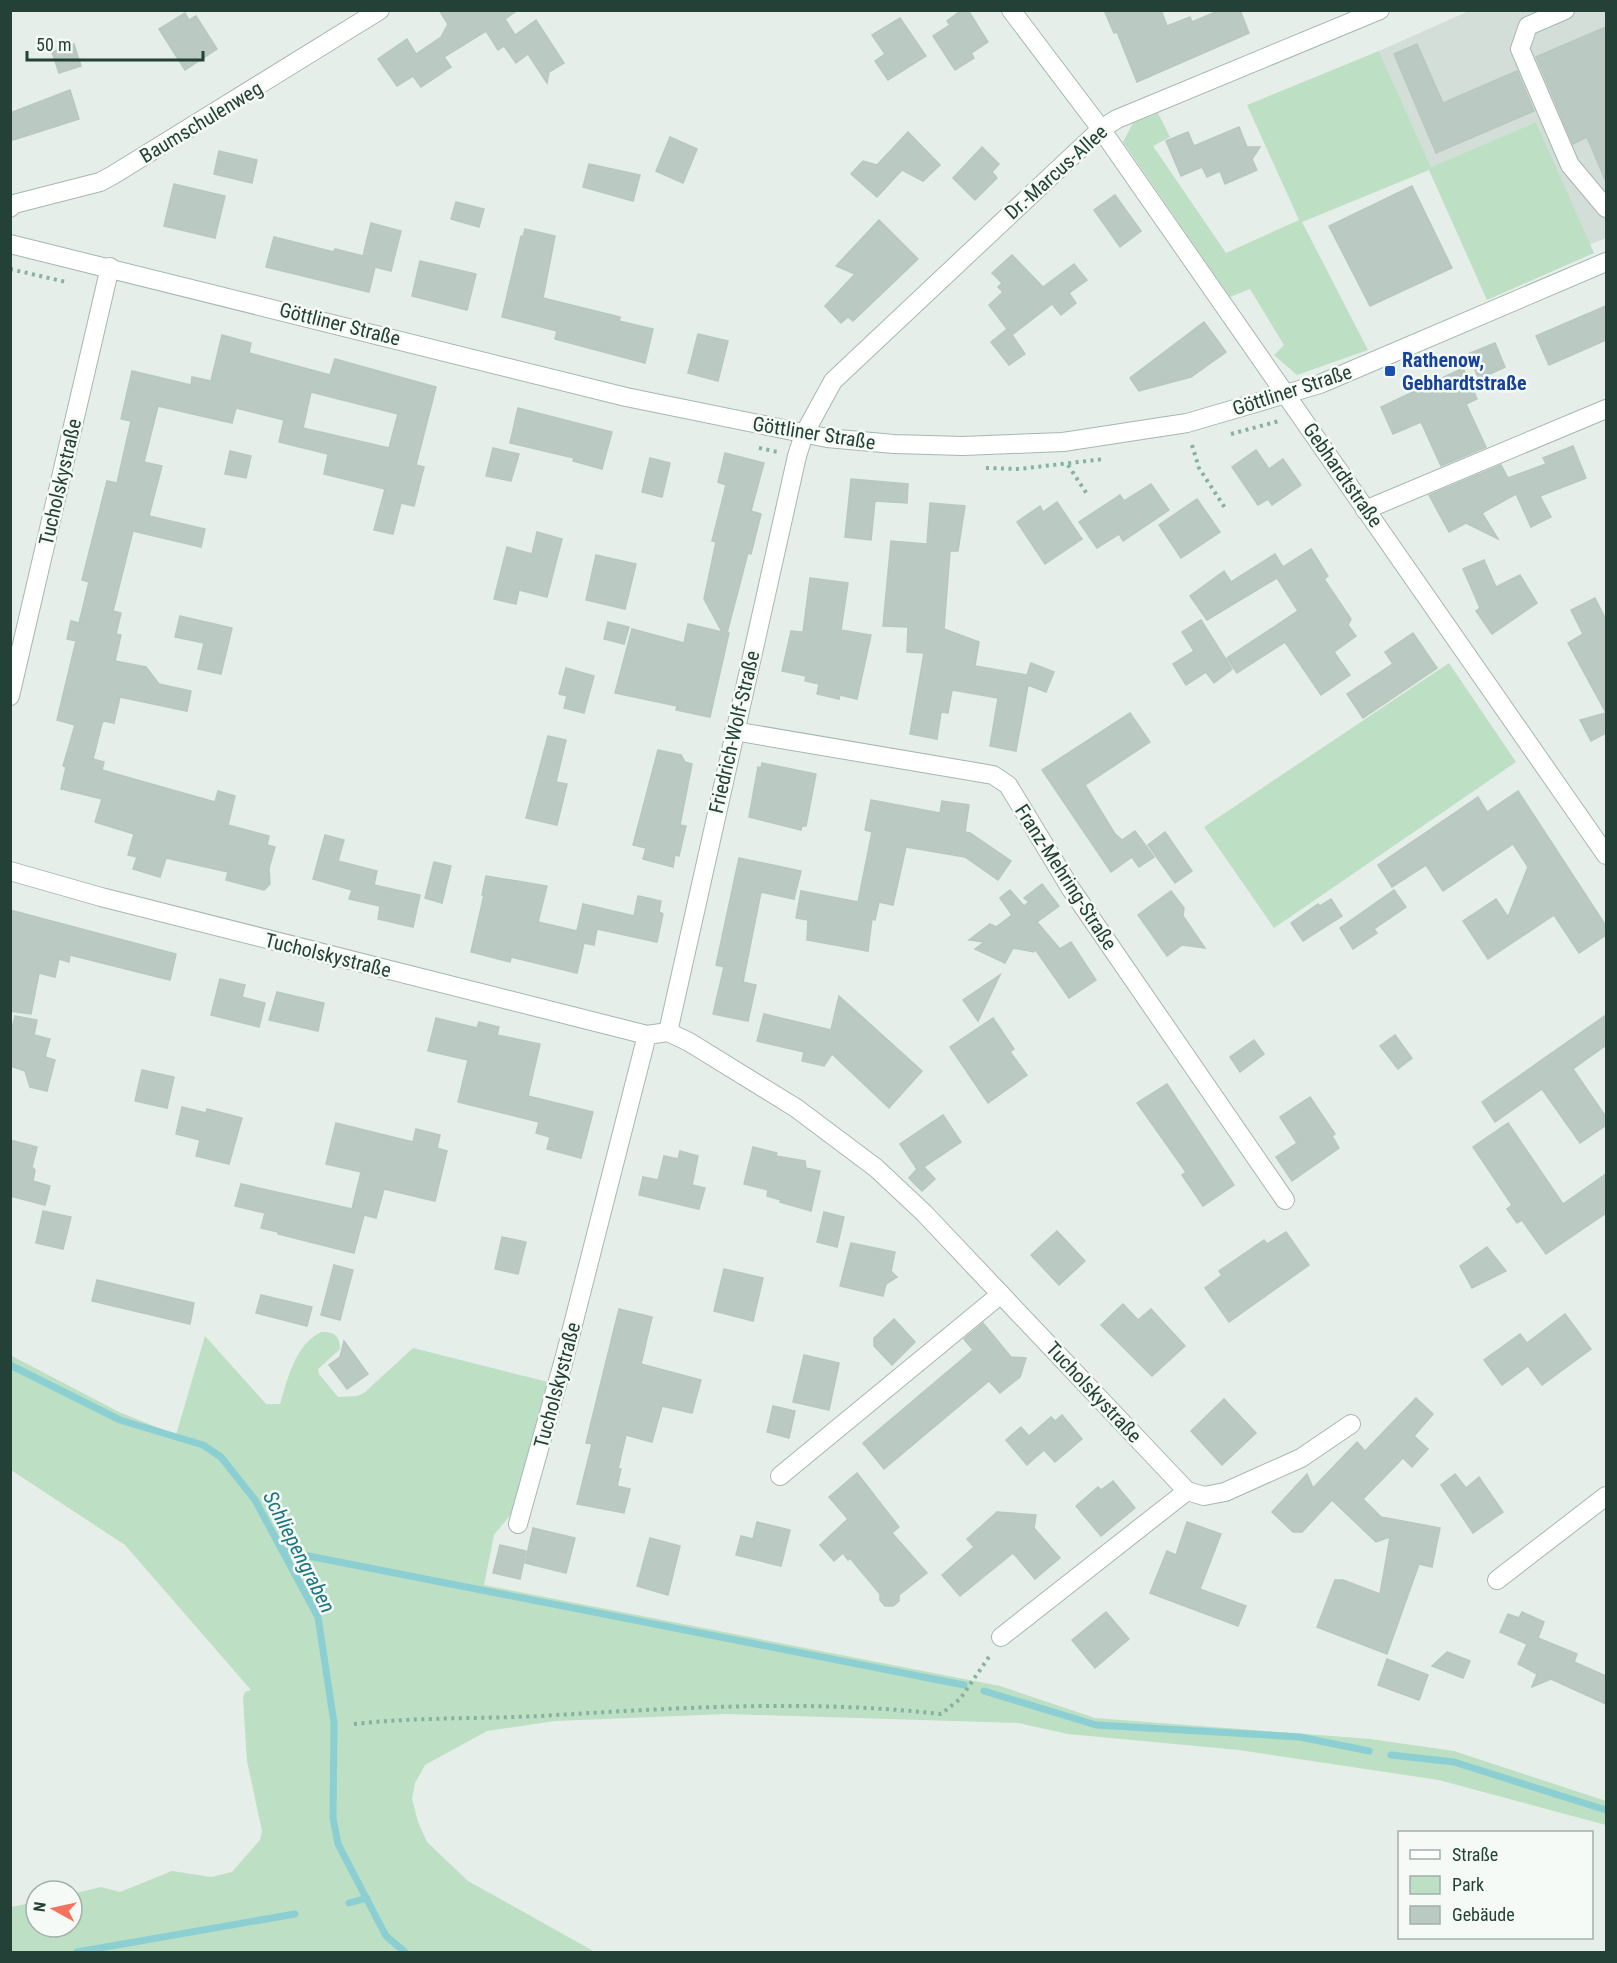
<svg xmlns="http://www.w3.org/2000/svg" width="1617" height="1963" font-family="'Roboto Condensed',sans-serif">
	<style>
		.built { fill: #d3ded8 }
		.green { fill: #bddfc3 }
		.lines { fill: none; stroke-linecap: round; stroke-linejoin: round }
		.stream { stroke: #8ccfd3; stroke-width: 7 }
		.building { fill: #bac9c2; stroke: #b7c8bf; stroke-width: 1.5; fill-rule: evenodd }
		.minor-casing { stroke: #a7b7b0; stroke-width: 20 }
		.path { stroke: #85b29f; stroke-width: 4; stroke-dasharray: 3 4.5; stroke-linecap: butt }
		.minor { stroke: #fff; stroke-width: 18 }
		.transit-dot { fill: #1a4fb4; stroke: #f6faf7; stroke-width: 2 }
		.labels { text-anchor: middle; stroke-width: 5; stroke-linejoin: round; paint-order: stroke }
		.street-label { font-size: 20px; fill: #234136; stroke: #f6faf7 }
		.transit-label { font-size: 20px; font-weight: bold; fill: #164399; stroke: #f6faf7; text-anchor: start }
		.water-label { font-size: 21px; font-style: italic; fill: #1b777e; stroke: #f6faf7 }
	</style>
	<rect width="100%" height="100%" fill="#e5eee9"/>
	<polygon class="built" points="1469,11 1606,11 1606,238 1589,245 1536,122 1431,167 1379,51"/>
	<g class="green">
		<polygon points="1379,51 1431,167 1536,122 1594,253 1487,300 1429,170 1302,222 1368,350 1297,375 1274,355 1284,345 1250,289 1230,297 1123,142 1133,123 1158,113 1170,137 1153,146 1226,253 1299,220 1247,105"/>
		<polygon points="1449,663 1516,762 1274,928 1204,827"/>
		<path d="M321 1332C334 1331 340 1336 340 1349L318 1369 319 1374 338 1397 357 1396 364 1393 413 1348 548 1382 516 1508 494 1535 484 1585 1000 1686 1095 1718 1370 1739 1454 1751 1606 1801V1825L1439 1780 1239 1750 1068 1734 1018 1723 727 1714 555 1721 487 1731 425 1765 415 1783 412 1799 418 1822 427 1842 468 1881 595 1952H11V1907L36 1902V1927H72V1894L101 1887 120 1892 172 1871 211 1877 232 1872 260 1840 262 1831 247 1761 243 1698 245 1692 251 1690 125 1545 11 1470 10 1355 119 1412 176 1435 205 1336 266 1404H280C288 1378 295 1345 321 1332Z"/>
	</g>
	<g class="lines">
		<g class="stream">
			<polyline points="10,1365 120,1420 203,1445 221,1457 255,1500 318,1617 334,1723 333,1818 338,1844 386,1936 405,1952"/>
			<polyline points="283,1551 964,1685"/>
			<polyline points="984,1691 1096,1725 1300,1737 1369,1751"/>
			<polyline points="1391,1755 1454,1762 1606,1810"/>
			<polyline points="349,1903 367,1898"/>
			<polyline points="77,1952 295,1914"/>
		</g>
	</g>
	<g class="building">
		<polygon points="439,10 518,10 505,19 515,35 536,20 564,63 549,72 547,83 528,54 516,63 504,46 498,50 486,31 444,57 451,67 421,87 413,76 397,86 378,59 407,39 416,54 441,37 448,24"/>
		<polygon points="962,10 968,10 988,42 971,53 974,58 955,70 933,36 950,25 947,21"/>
		<polygon points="1104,10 1161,10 1167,26 1190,17 1192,22 1220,10 1240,10 1249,33 1137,82 1117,32 1114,33"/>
		<polygon points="185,13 189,20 196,16 217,49 185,70 159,29"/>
		<polygon points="900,18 926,56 888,80 875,61 885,54 872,35"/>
		<polygon points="1606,27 1606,182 1587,137 1573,144 1536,57"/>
		<polygon points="74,44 81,66 59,73 52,52"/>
		<polygon points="1417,44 1443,103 1517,71 1534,111 1436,153 1394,54"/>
		<polygon points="70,90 79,119 10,141 10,113"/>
		<polygon points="1239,127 1247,147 1260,147 1252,159 1257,170 1225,184 1220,171 1207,177 1202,167 1181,176 1166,141 1188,132 1194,146"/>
		<polygon points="908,132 940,165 923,181 902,170 877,197 851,174 863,161 877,165"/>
		<polygon points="670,137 697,149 683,183 656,171"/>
		<polygon points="982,147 999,164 992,172 997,178 975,200 953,178"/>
		<polygon points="219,151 257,160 252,183 214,174"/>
		<polygon points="589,164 640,175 633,201 583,187"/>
		<polygon points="174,184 225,196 215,238 164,226"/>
		<polygon points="1412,186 1452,268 1370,306 1329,226"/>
		<polygon points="1115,195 1141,231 1120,247 1094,210"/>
		<polygon points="456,202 484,209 479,227 451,219"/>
		<polygon points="879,220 918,259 853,321 848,317 841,323 825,306 855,274 836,266"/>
		<polygon points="371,223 401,231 391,271 375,267 369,292 266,267 274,237 334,252 335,249 363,256"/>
		<polygon points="525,229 555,236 543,298 620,317 619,321 653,329 645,363 555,339 557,331 502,317 521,236 523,237"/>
		<polygon points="1012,255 1043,287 1074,264 1087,280 1069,293 1076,303 1061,315 1052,304 1012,335 1008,329 1025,354 1009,365 991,342 1007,329 989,305 1003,292 998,287 1002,283 992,273"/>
		<polygon points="420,261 476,274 467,310 412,296"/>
		<polygon points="1606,306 1606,340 1549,365 1536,336"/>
		<polygon points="1204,322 1226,352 1191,377 1139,391 1130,378"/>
		<polygon points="698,334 728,341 718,381 688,373"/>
		<path d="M222 335 251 343 249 353 330 375 335 359 436 387 416 465 424 467 414 506 401 503 393 534 374 530 385 489 324 474 328 454 279 442 284 420 236 408 232 423 158 406 144 462 162 466 149 516 205 529 201 547 133 531 113 611 121 613 116 634 121 635 115 661 146 667 159 684 191 691 187 711 120 697 114 723 104 721 102 723 93 759 104 762 102 770 215 802 218 791 235 796 228 825 269 836 267 845 275 847 269 868 270 884 264 890 226 880 228 872 166 858 160 877 133 869 137 857 128 855 134 834 95 822 102 799 61 789 66 767 63 766 75 725 57 720 76 641 67 639 71 621 79 623 89 582 82 580 107 481 117 483 131 421 121 419 132 371 191 385 192 377 211 381ZM311 392 398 414 389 448 303 428Z"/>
		<polygon points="1495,343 1505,367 1479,379 1468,354"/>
		<polygon points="1463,368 1477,399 1466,404 1486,447 1441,466 1421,422 1393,434 1381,407"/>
		<polygon points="518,408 612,432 602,469 573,461 574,458 510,443"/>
		<polygon points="1573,446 1586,478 1540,496 1551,517 1531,527 1516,494 1482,513 1498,539 1466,523 1449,532 1429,495 1501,465 1508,478 1546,464 1543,458"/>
		<polygon points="493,448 519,454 511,481 486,476"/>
		<polygon points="1256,450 1269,469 1283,459 1301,485 1272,505 1268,499 1258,505 1232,467"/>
		<polygon points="230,451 251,456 246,478 225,474"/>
		<polygon points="725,453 764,463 751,511 761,514 751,554 748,553 727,633 729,633 710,717 676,710 677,706 615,693 632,629 684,643 688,624 722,632 704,599 716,542 712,541 726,485 718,482"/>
		<polygon points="650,458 670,463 662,497 642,492"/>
		<polygon points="851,479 908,484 907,503 875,501 871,540 845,537"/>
		<polygon points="1151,484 1169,510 1123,541 1119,534 1097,548 1079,522 1120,495 1124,501"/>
		<polygon points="1197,499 1220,532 1181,558 1159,525"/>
		<polygon points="1057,502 1082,539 1045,564 1017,522 1040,506 1043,512"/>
		<polygon points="930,503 965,506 958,551 950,551 944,629 979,642 975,666 1027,675 1031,663 1054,672 1046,692 1028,685 1016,751 990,746 998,698 952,690 948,713 941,712 937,739 910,734 924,653 907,652 908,627 883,626 891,541 927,544"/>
		<polygon points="537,532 562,539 547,597 519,590 516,604 494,599 507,547 532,554"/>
		<polygon points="1311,549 1328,576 1324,579 1351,619 1348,625 1356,636 1334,652 1350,675 1321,695 1285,642 1237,673 1227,658 1298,611 1277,578 1207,620 1190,596 1224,571 1231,582 1275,554 1283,567"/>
		<polygon points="596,555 636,564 625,609 586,600"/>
		<polygon points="1484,560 1496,587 1520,575 1537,603 1492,634 1476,611 1480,608 1463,569"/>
		<polygon points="810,578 848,583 841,630 871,635 857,699 840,695 839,699 817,694 819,684 805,681 806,676 782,671 791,631 803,632"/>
		<polygon points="1595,598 1606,620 1606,733 1591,741 1580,720 1606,713 1568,643 1583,634 1571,610"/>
		<polygon points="180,616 232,628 221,674 198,669 204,643 175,637"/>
		<polygon points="1201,620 1232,669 1214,683 1206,672 1186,685 1173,664 1194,651 1182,632"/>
		<polygon points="608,622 629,627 624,644 604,639"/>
		<polygon points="1413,633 1437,668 1363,718 1347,694 1393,664 1385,652"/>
		<polygon points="566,668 594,676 584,713 564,708 567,696 559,694"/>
		<polygon points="1130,713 1150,742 1085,785 1115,834 1122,840 1135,831 1154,857 1139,867 1132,857 1111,872 1042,770"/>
		<polygon points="548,736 566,740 556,782 567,784 557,825 526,818"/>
		<polygon points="658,750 681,755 685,762 692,764 680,825 686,826 679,856 675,855 673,867 643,859 646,848 633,845"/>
		<polygon points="762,763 816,774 806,826 802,826 801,830 749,817 758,767 761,768"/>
		<polygon points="1518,791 1606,926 1606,935 1579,953 1554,915 1488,959 1463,921 1496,899 1508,917 1528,867 1513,844 1443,891 1426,865 1392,887 1378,865 1478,797 1487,812"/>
		<polygon points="871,800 940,813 942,801 969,805 965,832 970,833 1011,861 998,880 965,857 906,847 893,905 879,902 875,920 872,919 868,951 807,940 808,920 796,918 801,891 858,902 872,832 865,830"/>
		<polygon points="1165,832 1192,871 1175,883 1148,845"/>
		<polygon points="325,835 344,840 338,861 377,871 374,885 420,895 413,927 378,919 380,906 349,899 352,890 313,879"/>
		<polygon points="739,858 801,871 794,899 761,892 743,982 756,985 748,1021 713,1014 724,967 716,965"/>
		<polygon points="434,862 451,866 442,903 425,898"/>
		<polygon points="486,876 547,886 538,922 577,931 583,904 634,916 638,896 661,901 659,912 663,914 657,942 597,929 594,945 584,943 577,973 511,957 510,962 471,952 484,895 482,895"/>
		<polygon points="1042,884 1059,906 1037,922 1060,949 1071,942 1096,980 1069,998 1035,949 1034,952 1013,948 1005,963 975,949 984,942 969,940 990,924 996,927 1012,915 1000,898 1010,890 1024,906 1029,902 1024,898"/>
		<polygon points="1394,890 1406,907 1374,929 1377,933 1353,949 1340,928"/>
		<polygon points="1171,891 1184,908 1183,916 1205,948 1182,945 1167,956 1138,915"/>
		<polygon points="1331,899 1342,916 1303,941 1291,923 1318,904 1320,906"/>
		<polygon points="10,910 176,954 170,980 70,955 69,962 59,959 55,977 39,973 31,1014 10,1011"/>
		<polygon points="1000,975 978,1021 963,1000"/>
		<polygon points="220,979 245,985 242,997 265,1003 259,1027 211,1015"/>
		<polygon points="277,992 324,1003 318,1031 269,1020"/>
		<polygon points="839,996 922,1071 889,1108 832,1054 824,1066 802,1061 804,1052 757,1041 764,1014 831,1030"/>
		<polygon points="1606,1015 1606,1045 1573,1069 1606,1117 1606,1125 1580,1143 1542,1089 1495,1122 1482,1102"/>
		<polygon points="15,1016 37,1020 34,1035 50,1039 45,1057 55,1060 47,1091 30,1087 25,1071 10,1066 10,1037"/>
		<polygon points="436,1018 477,1028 479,1022 499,1027 497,1035 540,1044 528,1096 593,1112 581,1158 547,1149 550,1137 536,1133 539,1122 458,1102 468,1060 428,1051"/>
		<polygon points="993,1018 1014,1049 1010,1052 1027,1075 988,1103 950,1047"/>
		<polygon points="1395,1035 1412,1058 1398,1069 1380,1046"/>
		<polygon points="1254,1040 1264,1054 1240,1072 1230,1057"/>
		<polygon points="142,1070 174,1077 167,1108 135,1101"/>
		<polygon points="1167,1084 1234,1185 1203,1206 1182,1175 1186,1172 1137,1103"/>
		<polygon points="1310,1097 1335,1134 1332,1136 1339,1148 1292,1181 1276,1157 1297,1143 1280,1117"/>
		<polygon points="182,1107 206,1113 207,1109 242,1118 229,1164 196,1156 200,1140 176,1134"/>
		<polygon points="943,1115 961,1142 924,1167 935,1179 922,1191 909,1178 917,1169 900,1144"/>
		<polygon points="336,1123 413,1142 416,1129 440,1135 437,1148 447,1151 435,1201 384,1189 376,1218 364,1215 354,1253 278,1234 278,1232 261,1228 265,1213 235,1206 241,1184 352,1209 361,1172 326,1164"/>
		<polygon points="1508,1123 1563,1204 1606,1174 1606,1213 1546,1254 1522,1220 1517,1223 1507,1209 1512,1205 1473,1147"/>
		<polygon points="10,1140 37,1147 32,1167 35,1170 33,1181 50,1186 45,1205 10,1196"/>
		<polygon points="753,1147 777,1153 776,1156 805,1161 806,1168 820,1171 811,1211 780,1202 781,1200 767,1196 768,1190 744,1184"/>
		<polygon points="680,1151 698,1156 692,1185 705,1188 699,1209 639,1195 643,1177 658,1180 664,1156 678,1159"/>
		<polygon points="43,1211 71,1217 63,1249 36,1243"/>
		<polygon points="824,1212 844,1217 837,1247 817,1242"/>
		<polygon points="1057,1231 1085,1261 1059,1285 1031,1255"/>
		<polygon points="1286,1232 1309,1265 1229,1322 1205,1288 1222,1275 1219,1271 1264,1240 1267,1244"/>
		<polygon points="502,1237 526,1242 518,1274 495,1269"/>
		<polygon points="851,1243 895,1252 891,1271 897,1277 886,1284 883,1296 840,1286"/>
		<polygon points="1487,1247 1506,1271 1472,1288 1460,1266"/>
		<polygon points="334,1265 353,1270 340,1320 321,1315"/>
		<polygon points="724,1269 763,1278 753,1321 714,1311"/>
		<polygon points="97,1280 194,1303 190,1324 92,1301"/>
		<polygon points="261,1295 312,1307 307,1326 256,1313"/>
		<polygon points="1123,1304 1138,1320 1151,1309 1185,1346 1152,1376 1101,1325"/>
		<polygon points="619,1309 652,1317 641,1364 701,1380 692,1413 662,1406 652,1442 626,1435 618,1469 621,1469 617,1486 630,1489 624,1513 577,1504 592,1444 586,1443"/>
		<polygon points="1565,1314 1591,1349 1542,1385 1528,1366 1502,1385 1484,1360 1520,1334 1527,1343"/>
		<polygon points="894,1319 915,1342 892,1365 874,1346 874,1338"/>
		<polygon points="983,1323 1011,1357 1026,1358 1020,1377 1000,1393 989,1381 884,1469 863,1443 973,1350 964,1339"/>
		<polygon points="344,1341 368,1374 347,1389 329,1365 340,1357"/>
		<polygon points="804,1355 839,1363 829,1410 793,1402"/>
		<polygon points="1416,1398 1433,1414 1414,1436 1428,1449 1412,1467 1403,1458 1363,1499 1381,1517 1440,1528 1432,1567 1419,1564 1387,1654 1317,1627 1335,1580 1343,1580 1380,1594 1390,1537 1376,1542 1332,1500 1302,1532 1293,1532 1272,1512 1307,1474 1313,1488 1357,1442 1365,1451"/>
		<polygon points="1224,1399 1256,1433 1222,1465 1191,1431"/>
		<polygon points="773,1406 795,1411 789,1438 767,1432"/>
		<polygon points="1062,1415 1082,1439 1055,1462 1044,1450 1027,1465 1006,1440 1021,1427 1029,1436 1051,1417 1055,1421"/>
		<polygon points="857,1473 899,1527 892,1533 927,1573 899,1595 899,1601 893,1606 885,1606 880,1600 880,1594 850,1558 848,1560 843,1553 834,1561 820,1545 848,1519 829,1497"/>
		<polygon points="1455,1474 1466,1488 1479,1477 1503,1512 1473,1533 1441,1485"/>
		<polygon points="1113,1481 1135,1508 1101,1536 1076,1506 1098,1487 1101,1490"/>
		<polygon points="997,1512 1036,1515 1034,1528 1060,1558 1035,1579 1013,1553 960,1596 942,1575 974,1547 967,1539"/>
		<polygon points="757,1522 790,1530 781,1566 736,1555 741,1536 753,1539"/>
		<polygon points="1187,1522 1221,1534 1200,1589 1246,1606 1238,1626 1150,1593 1167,1551 1176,1555"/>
		<polygon points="533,1528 575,1538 566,1573 525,1563"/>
		<polygon points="650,1538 680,1546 668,1595 637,1586"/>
		<polygon points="500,1545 526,1551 520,1579 493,1573"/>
		<polygon points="1106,1612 1129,1639 1095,1668 1072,1640"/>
		<polygon points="1522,1612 1544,1622 1538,1638 1577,1654 1574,1662 1606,1676 1606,1704 1551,1679 1532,1687 1537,1674 1518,1664 1527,1644 1500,1632 1508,1614 1519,1618"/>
		<polygon points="1447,1652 1470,1661 1463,1678 1432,1666"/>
		<polygon points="1387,1659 1428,1675 1419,1700 1378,1685"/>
	</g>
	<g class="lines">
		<g class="minor-casing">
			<g id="minor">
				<polyline points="1011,10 1101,129 1606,855"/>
				<polyline points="1565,10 1528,26 1520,49 1570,165 1606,208"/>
				<polyline points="10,208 14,204 100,182 113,175 380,10"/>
				<polyline points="10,244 626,397 827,438 894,444 963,446 1063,442 1187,423 1320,384 1606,262"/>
				<polyline points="1365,510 1606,409"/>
				<polyline points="10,696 110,267"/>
				<polyline points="734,731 993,775 1008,785 1071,889 1285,1200"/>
				<polyline points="10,871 101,897 647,1035"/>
				<polyline points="668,1032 797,456 804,434 833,381 1101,129 1117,119 1380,10"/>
				<polyline points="780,1476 1001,1294"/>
				<polyline points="518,1524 565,1356 647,1035 668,1032 689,1042 796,1108 876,1168 924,1213 1187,1491"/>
				<polyline points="1497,1580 1606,1496"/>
				<polyline points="1001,1637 1187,1491 1204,1496 1225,1492 1301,1458 1351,1424"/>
			</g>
		</g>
		<g class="path">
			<polyline points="10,269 66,282"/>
			<polyline points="1231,434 1279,421"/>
			<polyline points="1192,445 1199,468 1225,508"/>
			<polyline points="759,448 778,452"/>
			<polyline points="1068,465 1087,494"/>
			<polyline points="986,468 1019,469 1104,459"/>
			<path d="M354 1724C416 1717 478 1719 540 1716 674 1708 808 1699 941 1714L960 1699 991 1654"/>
		</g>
		<use href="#minor" class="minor"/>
	</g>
	<rect class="transit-dot" x="1384" y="365" width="12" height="12" rx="3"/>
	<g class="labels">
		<g class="street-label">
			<text transform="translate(201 122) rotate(-31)" y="7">Baumschulenweg</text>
			<text transform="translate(1056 172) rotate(-42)" y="7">Dr.-Marcus-Allee</text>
			<text transform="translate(340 324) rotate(14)" y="7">Göttliner Straße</text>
			<text transform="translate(1292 390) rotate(-18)" y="7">Göttliner Straße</text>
			<text transform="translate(814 433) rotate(9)" y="7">Göttliner Straße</text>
			<text transform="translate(1343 475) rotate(55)" y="7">Gebhardtstraße</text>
			<text transform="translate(60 482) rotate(-77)" y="7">Tucholskystraße</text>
			<text transform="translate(734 732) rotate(-77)" y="7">Friedrich-Wolf-Straße</text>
			<text transform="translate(1066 877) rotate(57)" y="7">Franz-Mehring-Straße</text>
			<text transform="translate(328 955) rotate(14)" y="7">Tucholskystraße</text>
			<text transform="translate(557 1385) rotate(-75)" y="7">Tucholskystraße</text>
			<text transform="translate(1094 1392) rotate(47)" y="7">Tucholskystraße</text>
		</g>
		<g class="transit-label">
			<text x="1402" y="367">Rathenow,<tspan x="1402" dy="23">Gebhardtstraße</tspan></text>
		</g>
		<g class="water-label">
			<text transform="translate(299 1552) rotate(63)" y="7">Schliepengraben</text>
		</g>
	</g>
	<rect width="1617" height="1963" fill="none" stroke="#234136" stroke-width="24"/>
	<rect x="1398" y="1831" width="195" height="108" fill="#f6faf7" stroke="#a2b0aa" stroke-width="1.5"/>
	<rect x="1410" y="1850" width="30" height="9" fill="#ffffff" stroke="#a2b0aa" stroke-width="1.5"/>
	<text x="1452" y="1861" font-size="18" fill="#234136">Straße</text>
	<rect x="1410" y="1876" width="30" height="18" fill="#bddfc3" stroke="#a2b0aa" stroke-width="1.5"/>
	<text x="1452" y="1891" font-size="18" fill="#234136">Park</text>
	<rect x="1410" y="1906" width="30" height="18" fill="#bac9c2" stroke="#a2b0aa" stroke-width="1.5"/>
	<text x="1452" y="1921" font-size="18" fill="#234136">Gebäude</text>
	<g transform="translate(54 1909) rotate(278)"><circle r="28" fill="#f6faf7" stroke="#a2b0aa" stroke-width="1.5"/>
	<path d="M0-4.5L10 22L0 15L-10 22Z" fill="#f4735d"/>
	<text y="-9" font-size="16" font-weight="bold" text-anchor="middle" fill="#234136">N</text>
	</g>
	<path d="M27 51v9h176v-9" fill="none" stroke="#234136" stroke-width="3"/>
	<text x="36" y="51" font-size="18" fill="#234136" stroke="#f6faf7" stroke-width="4.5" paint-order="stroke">50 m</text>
</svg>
